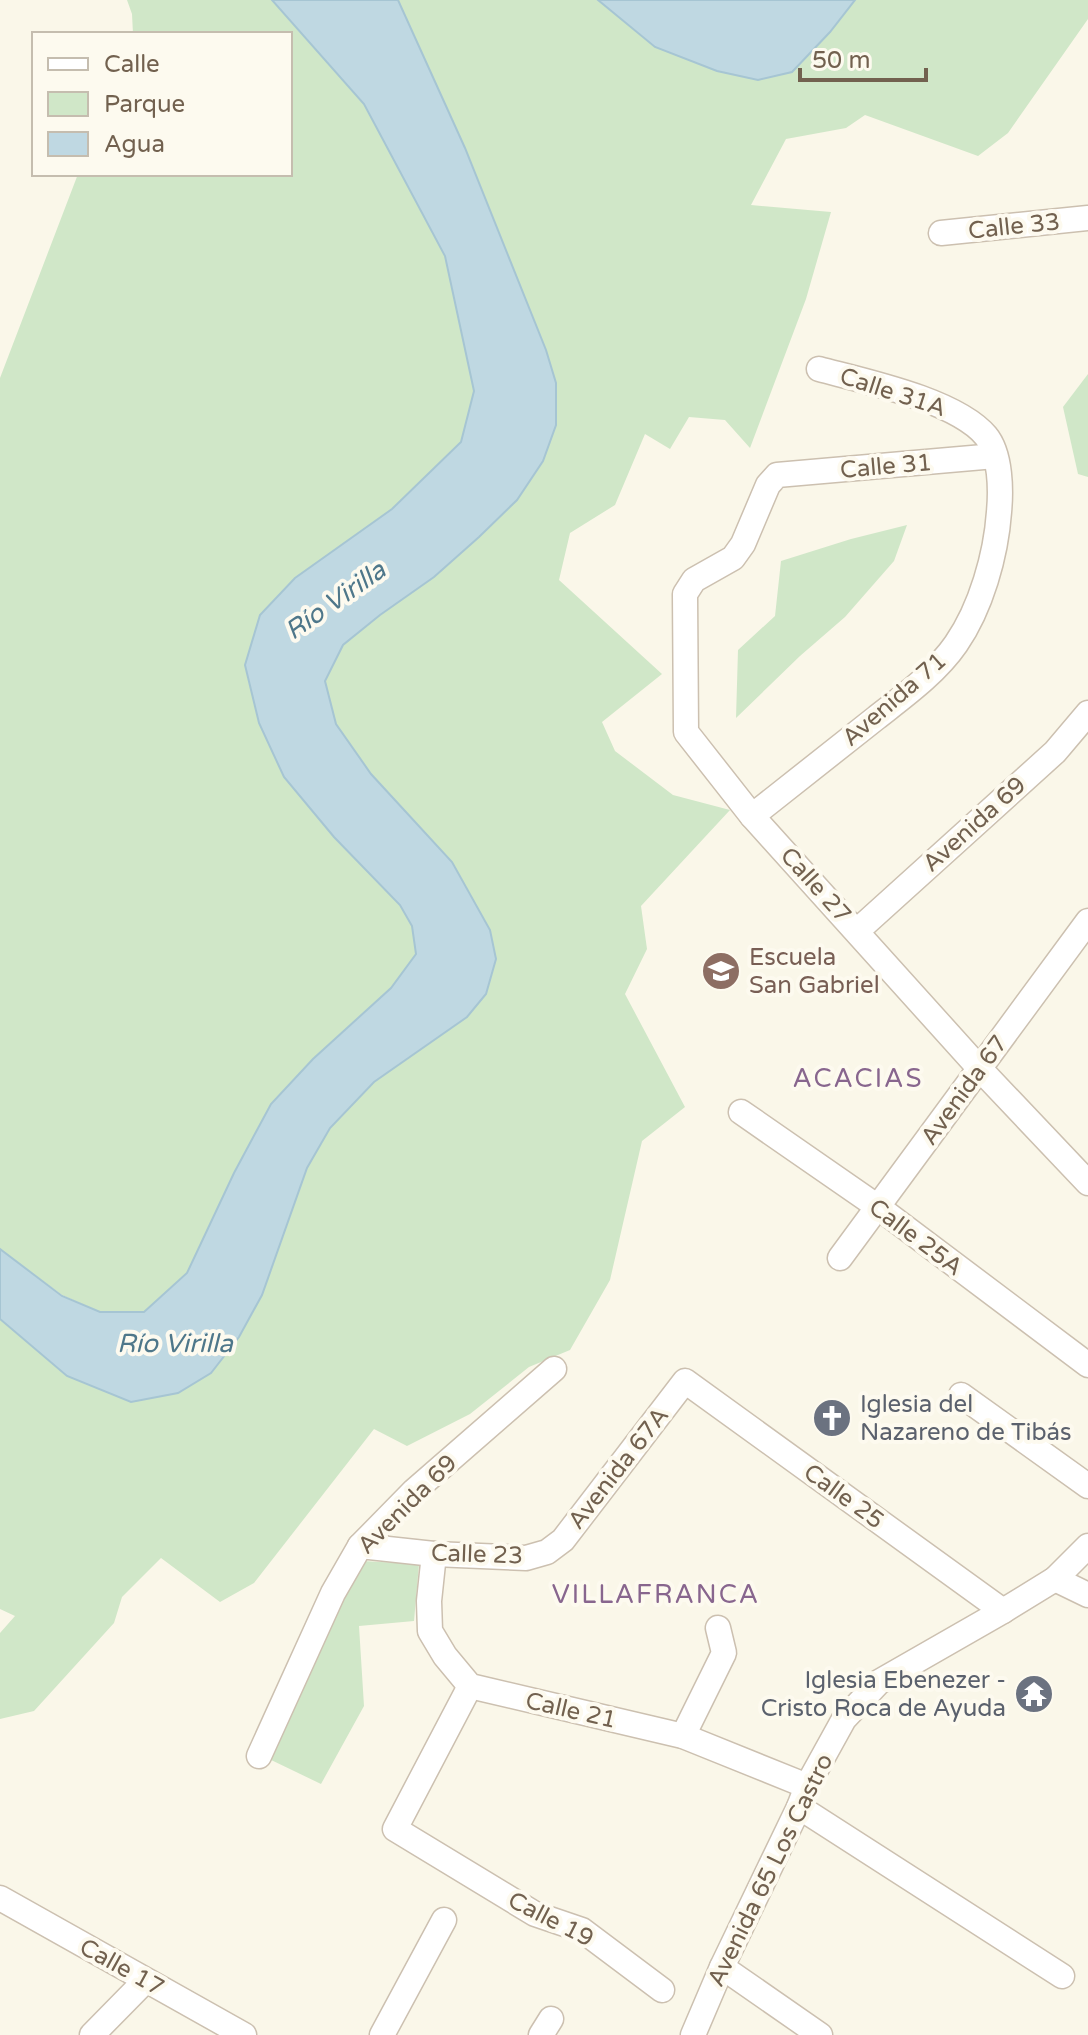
<svg xmlns="http://www.w3.org/2000/svg" width="1088" height="2035" font-family="'Varela Round',sans-serif">
	<style>
		.green { fill: #d0e7c8 }
		.water { fill: #bfd8e2; stroke: #a6c5d3; stroke-width: 2 }
		.lines { fill: none; stroke-linecap: round; stroke-linejoin: round }
		.minor-casing { stroke: #ccc0b0; stroke-width: 27 }
		.minor { stroke: #fff; stroke-width: 24 }
		.labels { text-anchor: middle; stroke-width: 8; stroke-linejoin: round; paint-order: stroke }
		.street-label { font-size: 24px; fill: #72614f; stroke: #fdfaef }
		.education-label { font-size: 24px; fill: #785e54; stroke: #fdfaef; text-anchor: start }
		.worship-label { font-size: 24px; fill: #5b616d; stroke: #fdfaef; text-anchor: start }
		.water-label { font-size: 26px; font-style: italic; fill: #4e778a; stroke: #fdfaef }
		.neighbourhood-label { font-size: 26px; letter-spacing: 2px; fill: #88668e; stroke: #fdfaef }
	</style>
	<rect width="100%" height="100%" fill="#faf7e9"/>
	<g class="green">
		<polygon points="127,0 272,0 364,104 445,256 474,391 461,442 392,509 295,578 284,777 334,837 400,905 413,926 416,954 391,988 313,1059 271,1104 234,1173 187,1274 144,1312 100,1312 62,1295 0,1249 0,378 78,174 290,174 290,34 133,34 132,14"/>
		<polygon points="398,0 598,0 655,47 792,72 830,32 855,0 1088,0 1088,19 1008,133 978,156 865,115 846,128 786,139 751,205 831,212 806,299 750,448 725,420 689,417 670,449 645,434 615,505 570,533 559,580 662,674 602,722 615,751 673,795 730,810 641,906 647,949 625,994 685,1107 642,1141 610,1280 570,1350 529,1367 470,1414 407,1446 374,1429 254,1583 220,1602 161,1558 122,1597 114,1623 34,1711 0,1719 0,1633 15,1616 0,1609 0,1319 67,1376 262,1295 307,1168 330,1128 374,1082 417,1051 490,930 451,862 371,774 336,724 325,681 343,645 380,615 434,577 479,537 556,383 546,350 465,148"/>
		<polygon points="1088,374 1088,477 1078,474 1063,407"/>
		<polygon points="907,525 894,561 845,617 800,656 736,718 738,650 775,616 781,561 851,539"/>
		<polygon points="362,1561 419,1564 414,1621 359,1626 364,1706 321,1784 267,1758"/>
	</g>
	<g class="water">
		<polygon points="272,0 398,0 465,148 546,350 556,383 556,425 543,461 517,500 479,537 434,577 380,615 343,645 325,681 336,724 371,774 452,862 490,930 496,959 486,994 467,1017 374,1082 330,1128 307,1168 262,1295 239,1337 211,1373 178,1393 131,1402 67,1376 0,1319 0,1249 62,1296 100,1312 144,1312 187,1273 234,1173 271,1104 313,1059 391,988 416,954 412,926 400,905 334,837 284,777 259,723 245,665 260,615 295,578 392,509 461,442 474,391 445,256 364,104"/>
		<polygon points="598,0 855,0 830,32 792,72 758,80 717,71 655,47"/>
	</g>
	<g class="lines">
		<g class="minor-casing">
			<g id="minor">
				<polyline points="941,233 1088,218"/>
				<polyline points="995,456 777,475 768,485 743,544 733,558 694,580 685,594 686,732 752,816 980,1069 1088,1183"/>
				<path d="M752 816C794 783 835 750 876 718 904 696 936 673 956 644 981 608 996 555 999 512 1001 491 1001 454 986 436 956 400 864 381 819 369"/>
				<polyline points="857,931 1055,752 1088,713"/>
				<polyline points="741,1112 878,1207 1088,1365"/>
				<polyline points="840,1258 1088,921"/>
				<polyline points="961,1395 1088,1486"/>
				<polyline points="360,1546 434,1554 526,1558 547,1552 563,1540 685,1381 1003,1611"/>
				<polyline points="434,1554 429,1601 430,1631 445,1656 470,1686 683,1736 807,1786"/>
				<polyline points="1055,1579 1088,1595"/>
				<polyline points="470,1686 395,1829 535,1914 582,1930 662,1990"/>
				<polyline points="683,1736 724,1653 718,1628"/>
				<polyline points="259,1756 333,1593 360,1546 414,1491 554,1369"/>
				<polyline points="799,1807 1062,1976"/>
				<polyline points="0,1898 244,2035"/>
				<polyline points="722,1967 820,2035"/>
				<polyline points="92,2035 145,1981"/>
				<polyline points="382,2035 444,1920"/>
				<polyline points="541,2035 551,2019"/>
				<polyline points="693,2035 722,1967 799,1807 807,1786 844,1719 879,1682 1003,1611 1055,1579 1088,1546"/>
			</g>
		</g>
		<use href="#minor" class="minor"/>
	</g>
	<defs>
		<g id="school-disc" transform="scale(2)"><circle r="9.5" fill="#8d6e63" stroke="#fdfaef"/><path d="M0-5L7-2L0 1L-7-2ZM-4 1L0 2.5L4 1V4Q0 6-4 4Z" fill="#fff"/></g>
		<g id="church-disc" transform="scale(2)"><circle r="9.5" fill="#6b7280" stroke="#fdfaef"/><path d="M-1.2-6h2.4v3.5h3.3v2.4h-3.3V6h-2.4V-.1h-3.3v-2.4h3.3Z" fill="#fff"/></g>
		<g id="temple-disc" transform="scale(2)"><circle r="9.5" fill="#6b7280" stroke="#fdfaef"/><path d="M0-6L5-2H3V0L6.5 2.5H4V6H1.5V3h-3V6H-4V2.5H-6.5L-3 0V-2H-5Z" fill="#fff"/></g>
	</defs>
	<g fill-rule="evenodd">
		<use href="#school-disc" x="721" y="971"/>
		<use href="#church-disc" x="832" y="1418"/>
		<use href="#temple-disc" x="1034" y="1694"/>
	</g>
	<g class="labels">
		<g class="street-label">
			<text transform="translate(1014 226) rotate(-6)" y="8">Calle 33</text>
			<text transform="translate(893 392) rotate(18)" y="8">Calle 31A</text>
			<text transform="translate(886 466) rotate(-5)" y="8">Calle 31</text>
			<text transform="translate(894 699) rotate(-41)" y="8">Avenida 71</text>
			<text transform="translate(974 824) rotate(-42)" y="8">Avenida 69</text>
			<text transform="translate(816 885) rotate(48)" y="8">Calle 27</text>
			<text transform="translate(964 1090) rotate(-54)" y="8">Avenida 67</text>
			<text transform="translate(916 1237) rotate(37)" y="8">Calle 25A</text>
			<text transform="translate(618 1468) rotate(-52)" y="8">Avenida 67A</text>
			<text transform="translate(844 1496) rotate(36)" y="8">Calle 25</text>
			<text transform="translate(407 1504) rotate(-45)" y="8">Avenida 69</text>
			<text transform="translate(477 1554) rotate(2)" y="8">Calle 23</text>
			<text transform="translate(571 1710) rotate(13)" y="8">Calle 21</text>
			<text transform="translate(770 1870) rotate(-64)" y="8">Avenida 65 Los Castro</text>
			<text transform="translate(551 1919) rotate(27)" y="8">Calle 19</text>
			<text transform="translate(122 1967) rotate(29)" y="8">Calle 17</text>
		</g>
		<g class="education-label">
			<text x="749" y="965">Escuela<tspan x="749" dy="28">San Gabriel</tspan></text>
		</g>
		<g class="worship-label">
			<text x="860" y="1412">Iglesia del<tspan x="860" dy="28">Nazareno de Tibás</tspan></text>
			<text x="1006" y="1688" text-anchor="end">Iglesia Ebenezer -<tspan x="1006" dy="28">Cristo Roca de Ayuda</tspan></text>
		</g>
		<g class="water-label">
			<text transform="translate(335 600) rotate(-35)" y="9">Río Virilla</text>
			<text x="175" y="1352">Río Virilla</text>
		</g>
		<g class="neighbourhood-label">
			<text x="858" y="1087">ACACIAS</text>
			<text x="656" y="1603">VILLAFRANCA</text>
		</g>
	</g>
	<rect x="32" y="32" width="260" height="144" fill="#fdfaef" stroke="#c5bdaf" stroke-width="2"/>
	<rect x="48" y="58" width="40" height="12" fill="#ffffff" stroke="#c5bdaf" stroke-width="2"/>
	<text x="104" y="72" font-size="24" fill="#72614f">Calle</text>
	<rect x="48" y="92" width="40" height="24" fill="#d0e7c8" stroke="#c5bdaf" stroke-width="2"/>
	<text x="104" y="112" font-size="24" fill="#72614f">Parque</text>
	<rect x="48" y="132" width="40" height="24" fill="#bfd8e2" stroke="#c5bdaf" stroke-width="2"/>
	<text x="104" y="152" font-size="24" fill="#72614f">Agua</text>
	<path d="M800 68v12h126v-12" fill="none" stroke="#72614f" stroke-width="4"/>
	<text x="812" y="68" font-size="24" fill="#72614f" stroke="#fdfaef" stroke-width="6" paint-order="stroke">50 m</text>
</svg>
